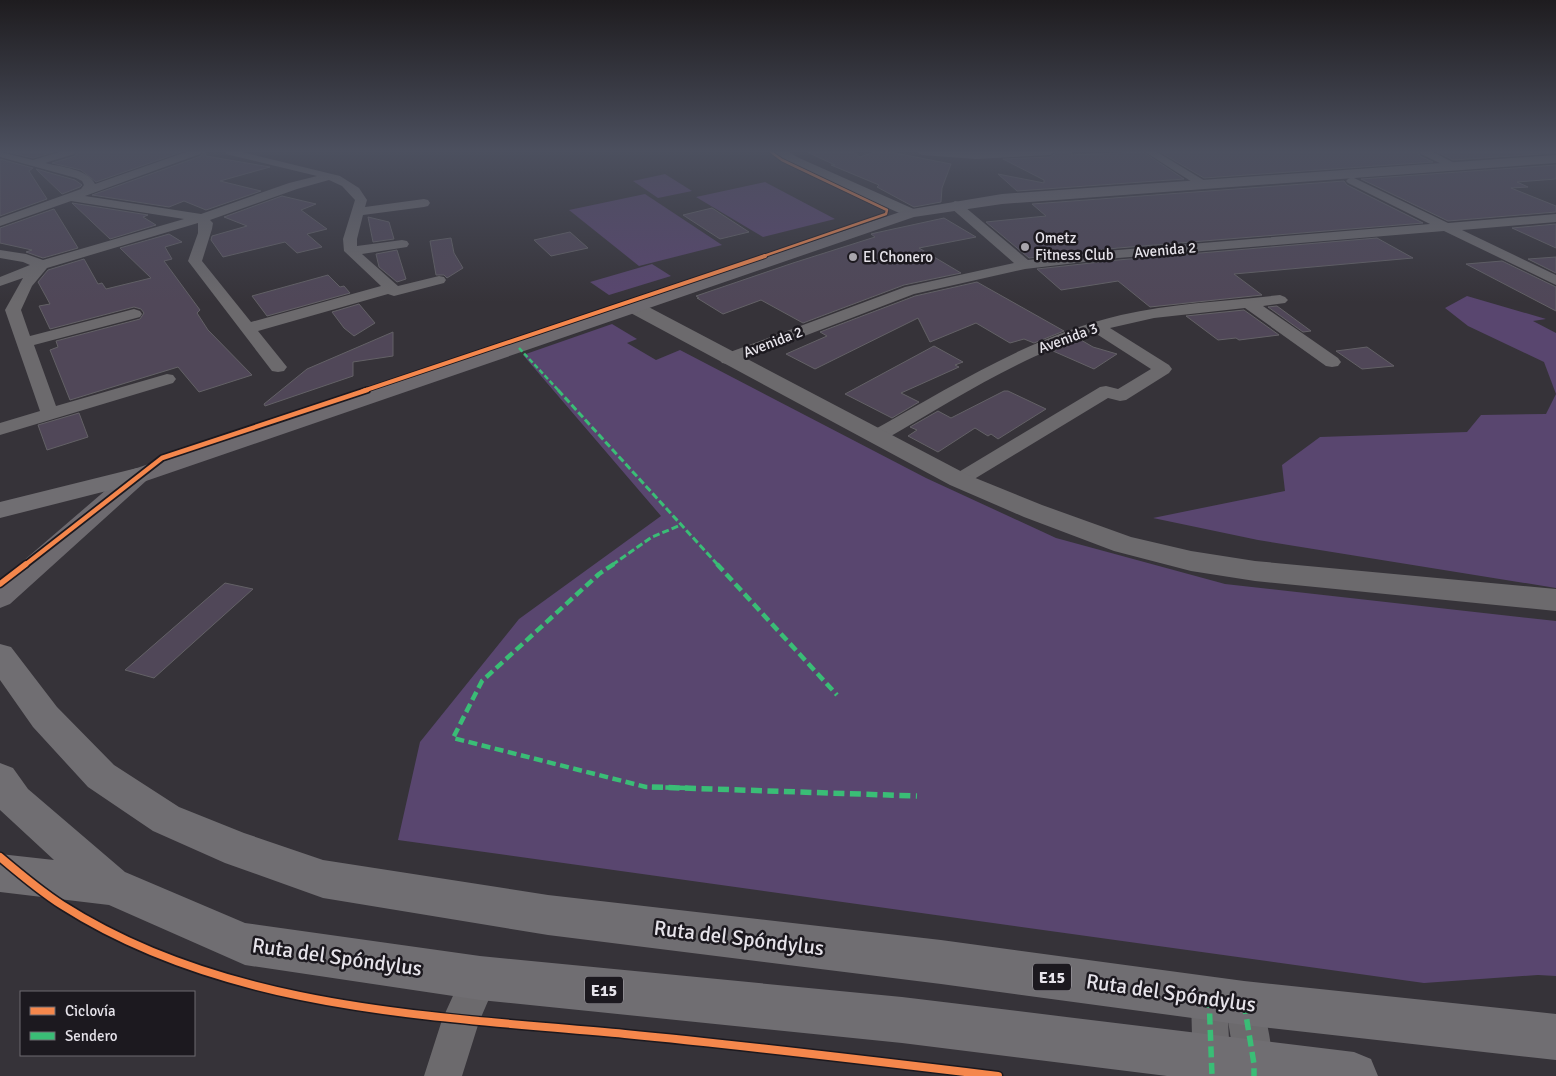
<svg xmlns="http://www.w3.org/2000/svg" width="1556" height="1076" font-family="Signika,sans-serif">
	<style>
		.green { fill: #59466f }
		.building { fill: #504758; stroke: #636166 }
		.lines { fill: none; stroke-linecap: round; stroke-linejoin: round }
		.minor { fill: #6c6a6d; fill-rule: evenodd }
		.tertiary { fill: #6c6a6d; fill-rule: evenodd }
		.secondary { fill: #6e6d70; fill-rule: evenodd }
		.primary { fill: #6d6a6f; fill-rule: evenodd }
		.trunk { fill: #706e72; fill-rule: evenodd }
		.quiet-far3 { stroke: #3abd76; stroke-width: 2.5; stroke-dasharray: 5 2.5; stroke-linecap: butt }
		.quiet-far2 { stroke: #3abd76; stroke-width: 3; stroke-dasharray: 7 3; stroke-linecap: butt }
		.quiet-far1 { stroke: #3abd76; stroke-width: 4.5; stroke-dasharray: 9 4.5; stroke-linecap: butt }
		.quiet { stroke: #3abd76; stroke-width: 5.5; stroke-dasharray: 11 5.5; stroke-linecap: butt }
		.cycleway-far4-casing { stroke: #1c191f; stroke-width: 4.5 }
		.cycleway-far3-casing { stroke: #1c191f; stroke-width: 6 }
		.cycleway-far2-casing { stroke: #1c191f; stroke-width: 8 }
		.cycleway-far1-casing { stroke: #1c191f; stroke-width: 9 }
		.cycleway-casing { stroke: #1c191f; stroke-width: 11 }
		.cycleway-far4 { stroke: #f5874c; stroke-width: 2.5 }
		.cycleway-far3 { stroke: #f5874c; stroke-width: 4 }
		.cycleway-far2 { stroke: #f5874c; stroke-width: 4.5 }
		.cycleway-far1 { stroke: #f5874c; stroke-width: 5.5 }
		.cycleway { stroke: #f5874c; stroke-width: 8 }
		.poi-dot { fill: #a8a5ac; stroke: #1c191f; stroke-width: 2 }
		.labels { text-anchor: middle; stroke-width: 5; stroke-linejoin: round; paint-order: stroke }
		.far-poi-label { font-size: 15px; fill: #e6e3ea; stroke: #1c191f; text-anchor: start }
		.far-street-label { font-size: 15px; fill: #e6e3ea; stroke: #1c191f }
		.shield { fill: #1c191f; stroke: #a9a6ad; stroke-width: 1 }
		.shield-label { font-size: 16px; font-weight: bold; fill: #e6e3ea }
		.near-street-label { font-size: 21px; fill: #e6e3ea; stroke: #1c191f }
	</style>
	<rect width="100%" height="100%" fill="#363339"/>
	<g class="green">
		<polygon points="665,174 692,191 658,198 633,181"/>
		<polygon points="765,182 835,219 763,237 696,197"/>
		<polygon points="645,194 722,245 639,266 569,210"/>
		<polygon points="652,264 671,276 609,295 590,282"/>
		<polygon points="1467,296 1546,319 1533,321 1556,333 1556,588 1258,540 1153,518 1285,491 1282,465 1320,437 1467,432 1481,415 1546,414 1556,394 1544,362 1468,326 1445,308"/>
		<polygon points="612,324 637,339 627,343 656,360 680,350 926,478 1056,538 1225,584 1556,621 1556,976 1538,975 1424,983 398,840 420,742 519,619 661,516 523,355"/>
	</g>
	<g class="building">
		<polygon points="7,152 54,152 33,158"/>
		<polygon points="77,152 181,152 96,182 81,170 52,163 75,156"/>
		<polygon points="203,152 205,152 206,156 270,167 220,181 261,191 206,210 184,201 169,207 92,195 201,156"/>
		<polygon points="807,152 853,152 860,157 874,152 890,152 951,164 942,188 941,202 914,207 877,187 879,185 831,165 835,165"/>
		<polygon points="1057,152 1071,152 1072,155 1143,152 1184,179 1017,191 998,174 1044,183 1044,180 1003,159 1050,157"/>
		<polygon points="1160,152 1418,152 1420,156 1433,162 1204,178"/>
		<polygon points="1437,152 1556,152 1556,153 1453,160"/>
		<polygon points="0,159 33,168 29,171 47,199 0,216"/>
		<polygon points="1556,165 1556,179 1517,182 1528,187 1511,188 1556,206 1556,212 1448,221 1361,179"/>
		<polygon points="36,169 75,180 82,185 80,187 62,194"/>
		<polygon points="1344,181 1347,185 1423,223 1118,248 1029,258 986,222 1046,216 1032,204"/>
		<polygon points="282,196 316,204 301,210 327,229 307,234 322,247 297,253 285,242 223,257 211,240 212,236 247,226 224,217"/>
		<polygon points="72,203 148,215 143,217 156,225 110,239"/>
		<polygon points="712,208 749,232 720,239 683,215"/>
		<polygon points="54,209 78,248 43,258 26,252 32,250 0,243 0,228"/>
		<polygon points="368,217 389,222 394,239 373,242"/>
		<polygon points="944,218 976,237 919,248 961,273 904,285 803,323 761,300 723,314 697,298 699,298 696,296 793,263 875,237 871,234 875,233"/>
		<polygon points="1556,224 1556,248 1512,228"/>
		<polygon points="570,232 588,248 551,256 534,240"/>
		<polygon points="169,234 182,242 165,247 172,259 164,261 200,310 197,313 208,330 252,375 199,392 178,367 70,400 50,350 58,347 56,341 140,319 144,313 141,309 134,307 50,329 39,306 50,304 38,282 48,270 84,259 98,284 102,283 106,289 151,278 120,248"/>
		<polygon points="451,238 454,253 463,268 447,278 444,275 436,275 430,241"/>
		<polygon points="1377,238 1413,258 1234,274 1262,295 1150,307 1118,281 1061,290 1037,269 1118,260"/>
		<polygon points="397,250 406,279 397,282 379,267 376,254"/>
		<polygon points="1556,257 1556,273 1528,259"/>
		<polygon points="1502,261 1556,287 1556,311 1466,264"/>
		<polygon points="328,275 340,287 344,286 350,293 267,316 252,296"/>
		<polygon points="977,282 1064,331 1034,343 1024,339 1010,343 976,323 930,342 918,318 815,369 786,354 827,336 820,332 915,296"/>
		<polygon points="359,304 375,323 354,336 344,328 332,312"/>
		<polygon points="1277,306 1311,331 1303,332 1268,307"/>
		<polygon points="1244,310 1279,335 1239,340 1236,338 1218,340 1186,316"/>
		<polygon points="393,332 393,356 353,362 353,376 265,406 264,404 307,369"/>
		<polygon points="1081,340 1093,347 1117,354 1094,369 1053,351"/>
		<polygon points="934,346 963,362 955,365 959,367 901,393 919,402 892,418 845,394"/>
		<polygon points="1367,347 1394,366 1362,369 1336,351"/>
		<polygon points="1004,391 1008,391 1046,409 998,439 991,434 988,436 975,428 938,452 908,436 917,430 910,427 938,411 951,418"/>
		<polygon points="79,413 88,437 47,450 38,425"/>
		<polygon points="225,583 253,589 154,678 125,670"/>
	</g>
	<g class="lines">
		<g class="minor">
			<path d="M0 152 33 160 59 152H75L74 154 45 163C61 167 88 169 95 184L186 152H201L200 154 85 196 201 214 289 183 317 176 226 154 225 152H242L340 176 359 188 367 200 365 207 424 199 428 200 430 203 428 206 424 207 363 215 357 239V246L402 240 407 241 409 244 407 247 362 254 398 286 439 276 444 277 446 280 444 283 394 296 388 294 258 331 287 367 284 371 278 372 272 371 188 261 198 233V223L47 268 32 286 21 310 30 336 134 309 140 311 142 314 140 317 34 345 56 406 167 374 173 375 176 379 173 383 0 435V423L40 411 5 310 23 278 0 286V277L30 265 23 262 0 258V250L26 254 43 260 184 219 71 201 0 226V218L81 189 84 185 82 181 76 178 0 157ZM329 180 342 186 355 200 343 239 344 251 381 286 251 322 202 261 212 229 213 223 210 220 297 189Z"/>
			<polygon points="917,152 1055,152 1050,155 976,159 922,155"/>
			<polygon points="1145,152 1157,152 1210,184 1204,188 1200,187"/>
			<polygon points="1420,152 1433,152 1462,167 1460,169 1452,169 1421,154"/>
			<polygon points="1352,177 1448,223 1556,214 1556,222 1462,230 1556,275 1556,285 1444,231 1118,258 1025,269 914,294 734,363 728,364 722,363 719,359 722,355 905,287 1014,263 951,208 949,205 955,201 959,202 1028,260 1118,250 1430,224 1348,183 1346,181 1348,179"/>
			<path d="M1280 295 1285 297 1288 300 1285 303 1263 306 1338 358 1341 362 1338 366 1332 367 1326 366 1245 308 1154 318 1110 328 1169 365 1172 369 1169 373 1126 400 1120 401 1108 398 966 484 959 486 952 484 949 480 952 476 1100 387 1106 386 1118 389 1151 369 1095 333C1019 357 952 401 884 440L877 442 870 440 867 436 870 432C951 387 1030 336 1121 315 1173 303 1227 301 1280 295Z"/>
			<polygon points="480,960 493,965 498,978 479,1022 462,1076 424,1076 442,1020 467,965"/>
			<path d="M1209 979 1222 984 1227 999 1231 990 1244 985 1257 990C1267 1016 1273 1048 1273 1076H1235V1064L1228 1021 1231 1076H1193L1191 997 1196 984Z"/>
		</g>
		<polygon class="tertiary" points="634,301 641,303 968,475 1042,505 1131,537 1191,551 1255,561 1556,589 1556,611 1255,581 1191,571 1114,551 1024,517 950,485 627,311 624,307 627,303"/>
		<polygon class="secondary" points="774,152 789,152 797,157 916,210 919,213 916,216 906,216 787,163"/>
		<polygon class="primary" points="1556,155 1556,163 1002,204 914,217 146,481 10,604 0,608 0,581 128,471 906,210 1002,194"/>
		<g class="trunk">
			<polygon points="137,468 146,471 150,476 146,481 0,518 0,502"/>
			<polygon points="0,644 11,647 57,707 114,765 179,807 244,833 323,860 548,895 941,940 1244,981 1556,1014 1556,1060 1244,1025 941,984 548,935 323,898 225,863 153,831 88,787 33,727 0,680"/>
			<polygon points="0,763 13,768 28,789 125,872 245,923 480,956 902,997 1354,1052 1371,1059 1378,1076 1167,1076 902,1043 480,1000 245,965 109,905 0,892 0,854 54,860 0,810"/>
		</g>
		<polyline class="quiet-far3" points="519,348 559,391"/>
		<g class="quiet-far2">
			<polyline points="558,390 718,565"/>
			<polyline points="612,565 652,537 681,525"/>
		</g>
		<g class="quiet-far1">
			<polyline points="614,564 599,574 482,681 453,738 646,787 690,788"/>
			<polyline points="717,564 837,695"/>
		</g>
		<g class="quiet">
			<polyline points="652,787 917,796"/>
			<polyline points="1209,997 1212,1076"/>
			<polyline points="1244,1003 1254,1064 1254,1076"/>
		</g>
		<g class="cycleway-far4-casing">
			<polyline id="cycleway-far4" points="761,257 886,214 887,210 782,160 771,152"/>
		</g>
		<g class="cycleway-far3-casing">
			<polyline id="cycleway-far3" points="363,391 765,256"/>
		</g>
		<g class="cycleway-far2-casing">
			<polyline id="cycleway-far2" points="25,565 162,458 367,390"/>
		</g>
		<g class="cycleway-far1-casing">
			<polyline id="cycleway-far1" points="0,584 26,564"/>
		</g>
		<g class="cycleway-casing">
			<path id="cycleway" d="M0 857C20 874 40 891 62 905 228 1011 435 1016 625 1034 750 1046 874 1061 998 1076"/>
		</g>
		<use href="#cycleway-far4" class="cycleway-far4"/>
		<use href="#cycleway-far3" class="cycleway-far3"/>
		<use href="#cycleway-far2" class="cycleway-far2"/>
		<use href="#cycleway-far1" class="cycleway-far1"/>
		<use href="#cycleway" class="cycleway"/>
	</g>
	<linearGradient id="sky" x2="0" y2="1"><stop stop-color="#1e1c1f"/><stop offset="0.5" stop-color="#4c505f"/><stop offset="1" stop-color="#4c505f" stop-opacity="0"/></linearGradient>
	<rect width="1556" height="302" fill="url(#sky)"/>
	<g class="poi-dot">
		<circle cx="1025" cy="247" r="5"/>
		<circle cx="853" cy="257" r="5"/>
	</g>
	<g class="labels">
		<g class="far-poi-label">
			<text x="1035" y="243">Ometz<tspan x="1035" dy="17">Fitness Club</tspan></text>
			<text x="863" y="262">El Chonero</text>
		</g>
		<g class="far-street-label">
			<text transform="translate(1165 250) rotate(-5)" y="5">Avenida 2</text>
			<text transform="translate(1068 338) rotate(-20)" y="5">Avenida 3</text>
			<text transform="translate(773 342) rotate(-21)" y="5">Avenida 2</text>
		</g>
		<g class="shield">
			<rect x="1033" y="963.5" width="38" height="27" rx="4"/>
			<rect x="585" y="976.5" width="38" height="27" rx="4"/>
		</g>
		<g class="shield-label">
			<text x="1052" y="983">E15</text>
			<text x="604" y="996">E15</text>
		</g>
		<g class="near-street-label">
			<text transform="translate(739 938) rotate(7)" y="7">Ruta del Spóndylus</text>
			<text transform="translate(337 957) rotate(8)" y="7">Ruta del Spóndylus</text>
			<text transform="translate(1171 993) rotate(8)" y="7">Ruta del Spóndylus</text>
		</g>
	</g>
	<rect x="20" y="991" width="175" height="65" fill="#1c191f" stroke="#6d6a70"/>
	<rect x="30" y="1007" width="25" height="8" fill="#f5874c" stroke="#6d6a70"/>
	<text x="65" y="1016" font-size="15" fill="#e6e3ea">Ciclovía</text>
	<rect x="30" y="1032" width="25" height="8" fill="#3abd76" stroke="#6d6a70"/>
	<text x="65" y="1041" font-size="15" fill="#e6e3ea">Sendero</text>
</svg>
